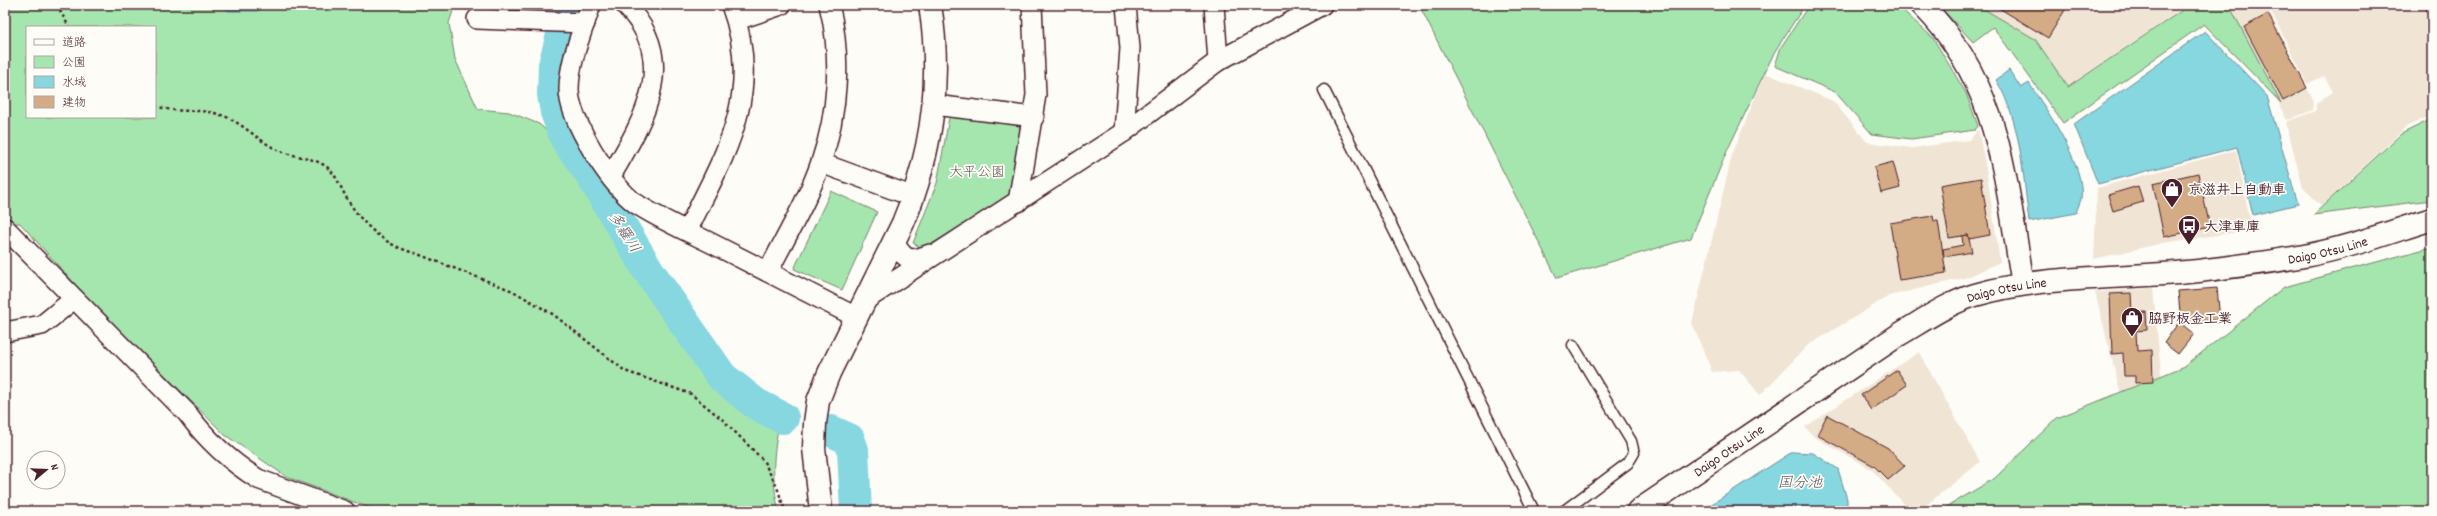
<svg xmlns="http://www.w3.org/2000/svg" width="2437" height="516" font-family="Dekko,'Klee One',sans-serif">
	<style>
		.built { fill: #f0e4d5 }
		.green { fill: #a5e5ae; stroke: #78826c; fill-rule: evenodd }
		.water { fill: #86d7e0; stroke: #6e8d98 }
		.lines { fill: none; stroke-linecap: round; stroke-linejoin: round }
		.river { stroke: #86d7e0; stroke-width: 32 }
		.building { fill: #d3ab85; stroke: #4a1f2b }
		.lane-casing { stroke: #4a1f2b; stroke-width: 13 }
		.street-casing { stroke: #4a1f2b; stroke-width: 22 }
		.secondary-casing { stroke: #4a1f2b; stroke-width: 25 }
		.path { stroke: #4a1f2b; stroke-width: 2.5; stroke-dasharray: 3 3; stroke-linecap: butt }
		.lane { stroke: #fdfcf7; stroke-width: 10 }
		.street { stroke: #fdfcf7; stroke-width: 19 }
		.secondary { stroke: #fdfcf7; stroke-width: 22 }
		.labels { text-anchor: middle; stroke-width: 3.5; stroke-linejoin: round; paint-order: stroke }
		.park-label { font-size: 14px; fill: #655a52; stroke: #fdfcf7 }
		.poi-label { font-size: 14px; font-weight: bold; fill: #4a1f2b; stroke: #fdfcf7; text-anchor: start }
		.street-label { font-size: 14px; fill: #4a1f2b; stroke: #fdfcf7 }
		.water-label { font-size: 15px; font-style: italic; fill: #5c5661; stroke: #fdfcf7 }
	</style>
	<rect width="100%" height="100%" fill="#fdfcf7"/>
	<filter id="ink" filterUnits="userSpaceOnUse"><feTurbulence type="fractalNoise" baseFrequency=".025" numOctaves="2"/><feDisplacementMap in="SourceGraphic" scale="8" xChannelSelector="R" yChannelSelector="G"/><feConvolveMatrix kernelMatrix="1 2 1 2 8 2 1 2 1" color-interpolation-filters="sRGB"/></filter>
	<g filter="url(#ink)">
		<g class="built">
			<polygon points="1972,5 2188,5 2065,88"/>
			<polygon points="2228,5 2280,5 2269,11 2314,102 2313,110 2287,120"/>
			<polygon points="2282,5 2432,5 2432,115 2406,127 2322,206 2303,188 2286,122 2316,111 2316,103 2333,92 2324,76 2307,84 2271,11"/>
			<polygon points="1765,73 1833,101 1867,142 1912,148 1970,140 1978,129 1986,168 2000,262 1968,277 1889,296 1807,346 1760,395 1739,370 1712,372 1692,323 1732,155"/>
			<polygon points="2236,150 2252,230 2163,243 2094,259 2097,188"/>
			<polygon points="2153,288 2162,385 2122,399 2095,292"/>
			<polygon points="1919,352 1980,462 1920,510 1908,508 1871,469 1814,437 1805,427"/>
		</g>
		<g class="green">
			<path d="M5 5H455L449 23 455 59 478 109 509 112 539 124 563 145 716 381 779 424C773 454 771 481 779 511H378L287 477 225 435 91 302 20 223 5 224ZM27 27H155V117H27Z"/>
			<polygon points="1419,5 1805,5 1775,51 1727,151 1691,238 1557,278"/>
			<polygon points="1809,5 1897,5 1933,38 1966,93 1978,126 1975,130 1911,139 1872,134 1835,92 1775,66 1781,47"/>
			<polygon points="1946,5 1977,5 2035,39 2068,87 2190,5 2229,5 2281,103 2204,24 2063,123 1993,27 1973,42 1943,10"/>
			<polygon points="952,115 1017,124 1021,130 1011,192 1008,198 923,249 913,243 937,183 949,118"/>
			<polygon points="2432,119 2432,200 2313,215 2401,134"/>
			<polygon points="831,191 877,212 842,290 794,269"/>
			<polygon points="2432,247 2432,511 1940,511 1995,478 2057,418 2185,366 2284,287"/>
		</g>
		<g class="water">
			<polygon points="223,5 271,5 257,11 228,11"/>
			<polygon points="2205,31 2267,96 2298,204 2253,215 2237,147 2098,184 2074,124"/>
			<path d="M2009 70 2021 88 2029 83C2047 111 2086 165 2081 199 2080 203 2077 209 2076 213L2029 222C2023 175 2021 120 1996 80Z"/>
			<polygon points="1792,452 1813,453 1838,469 1847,499 1847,511 1701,511"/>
		</g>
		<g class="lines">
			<g class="river">
				<polyline points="570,5 554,65 553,94 556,112 566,139 590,173 648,270 722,377 756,404 783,418"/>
				<polyline points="831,431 849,439 853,450 856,511"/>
			</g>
		</g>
		<g class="building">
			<polygon points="1994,5 2068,5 2048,38"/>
			<polygon points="2423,5 2432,5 2432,21"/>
			<polygon points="2268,14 2307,88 2283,101 2244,27"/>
			<polygon points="1893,162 1900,188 1881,193 1874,167"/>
			<polygon points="2198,173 2210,227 2164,237 2153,183"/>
			<polygon points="1981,178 1990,235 1969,239 1968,235 1949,238 1940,185"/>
			<polygon points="2138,186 2143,202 2113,211 2108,195"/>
			<polygon points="1933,216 1934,221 1938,221 1946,273 1899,280 1890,223"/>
			<polygon points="1968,235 1972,252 1944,257 1943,249 1963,245 1962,236"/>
			<polygon points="2217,288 2220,320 2181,323 2178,291"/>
			<polygon points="2131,293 2132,313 2146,312 2147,330 2136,331 2137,351 2152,350 2153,382 2135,383 2135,376 2124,376 2123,353 2112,354 2110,294"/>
			<polygon points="2179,322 2194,334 2178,354 2164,343"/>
			<polygon points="1897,370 1907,385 1871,410 1861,395"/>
			<polygon points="1827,415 1888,448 1905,466 1888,480 1874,466 1817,435"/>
		</g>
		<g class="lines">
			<g class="lane-casing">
				<g id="lane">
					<polyline points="1324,90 1534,511"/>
					<polyline points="1564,511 1628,463 1634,453 1631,441 1573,345"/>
				</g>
			</g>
			<g class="street-casing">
				<g id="street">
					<path d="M591 5C582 32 569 62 569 90 569 120 611 186 635 203 659 219 687 231 713 244 761 268 808 293 856 317"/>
					<polyline points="1214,5 1218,61"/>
					<polyline points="477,19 585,23"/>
					<polyline points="737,20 781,5"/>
					<polyline points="934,105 1034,117"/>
					<polyline points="1124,132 1130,48 1126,5"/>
					<polyline points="821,163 914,197"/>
					<path d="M611 176C643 121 681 60 625 5"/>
					<polyline points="1018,202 1036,95 1032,5"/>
					<path d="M5 228 187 413C206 439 231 462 258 479L345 511"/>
					<path d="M687 231C725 154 764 94 731 5"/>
					<path d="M894 241C904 261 910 262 930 254"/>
					<path d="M768 272C786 236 808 200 821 162 838 113 842 55 829 5"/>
					<polyline points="864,301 1124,132 1218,61 1322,5"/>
					<polyline points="5,332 42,325 74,299"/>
				</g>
			</g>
			<g class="secondary-casing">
				<g id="secondary">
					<path d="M1922 5C2001 84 2005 180 2023 284"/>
					<path d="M821 511 814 448 815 423 818 401 829 373 903 223C932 154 942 79 930 5"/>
					<path id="s1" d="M1638 511 1900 334C1924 320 1948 303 1975 295 2051 273 2129 280 2206 270 2239 266 2272 262 2304 256 2348 248 2390 232 2432 219"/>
				</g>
			</g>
			<g class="path">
				<polyline points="57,5 69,27"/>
				<path d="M155 105C175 115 199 107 221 115 242 122 258 141 278 150 293 157 309 156 324 165 337 173 341 190 349 202 365 227 386 246 415 253L513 291 554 315 625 371 691 394 723 420 763 460 777 487 785 511"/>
			</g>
			<use href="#lane" class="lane"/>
			<use href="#street" class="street"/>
			<use href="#secondary" class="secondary"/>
		</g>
	</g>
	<defs>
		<g id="shop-pin" transform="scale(1.15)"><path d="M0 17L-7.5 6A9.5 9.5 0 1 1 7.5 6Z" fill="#4a1f2b" stroke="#fdfcf7"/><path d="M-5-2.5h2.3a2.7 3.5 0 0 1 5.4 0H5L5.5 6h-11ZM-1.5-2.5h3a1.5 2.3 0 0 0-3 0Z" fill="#fff"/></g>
		<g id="bus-pin" transform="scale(1.15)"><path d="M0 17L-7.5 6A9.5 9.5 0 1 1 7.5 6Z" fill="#4a1f2b" stroke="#fdfcf7"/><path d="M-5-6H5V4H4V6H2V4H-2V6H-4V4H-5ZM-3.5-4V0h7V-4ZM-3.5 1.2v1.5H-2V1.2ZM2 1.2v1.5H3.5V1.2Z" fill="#fff"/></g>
	</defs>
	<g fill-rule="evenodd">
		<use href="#shop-pin" x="2172" y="189"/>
		<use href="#bus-pin" x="2189" y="226"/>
		<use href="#shop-pin" x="2132" y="318"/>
	</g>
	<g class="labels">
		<g class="park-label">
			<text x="977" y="176">大平公園</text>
		</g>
		<g class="poi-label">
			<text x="2188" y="194">京滋井上自動車</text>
			<text x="2204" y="231">大津車庫</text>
			<text x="2148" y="323">脇野板金工業</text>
		</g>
		<g class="street-label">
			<text dy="5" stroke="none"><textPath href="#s1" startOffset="757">Daigo Otsu Line</textPath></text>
			<text dy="5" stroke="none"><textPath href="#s1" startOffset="433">Daigo Otsu Line</textPath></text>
			<text dy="5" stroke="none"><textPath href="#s1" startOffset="109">Daigo Otsu Line</textPath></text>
		</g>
		<g class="water-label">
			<text transform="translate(625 232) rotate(58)" y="5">多羅川</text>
			<text x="1800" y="487">国分池</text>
		</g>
	</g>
	<rect width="2437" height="516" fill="none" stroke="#fdfcf7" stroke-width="20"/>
	<rect x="10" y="10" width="2417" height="496" fill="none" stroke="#4a1f2b" stroke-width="1.5" filter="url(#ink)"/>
	<rect x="26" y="26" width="130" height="92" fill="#fdfcf7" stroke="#b5a4a5"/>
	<rect x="34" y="39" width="20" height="6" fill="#fdfcf7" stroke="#b5a4a5"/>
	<text x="62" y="46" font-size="12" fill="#4a1f2b">道路</text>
	<rect x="34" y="56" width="20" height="12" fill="#a5e5ae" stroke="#b5a4a5"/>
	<text x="62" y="66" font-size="12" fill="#4a1f2b">公園</text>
	<rect x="34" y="76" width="20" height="12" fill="#86d7e0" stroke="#b5a4a5"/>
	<text x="62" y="86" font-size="12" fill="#4a1f2b">水域</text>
	<rect x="34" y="96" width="20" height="12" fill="#d3ab85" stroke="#b5a4a5"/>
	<text x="62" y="106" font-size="12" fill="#4a1f2b">建物</text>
	<g transform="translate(46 470) rotate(71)"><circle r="19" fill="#fdfcf7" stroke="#b5a4a5"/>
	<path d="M0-3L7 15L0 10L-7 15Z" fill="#4a1f2b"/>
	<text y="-6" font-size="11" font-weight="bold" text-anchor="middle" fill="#4a1f2b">N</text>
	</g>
</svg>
